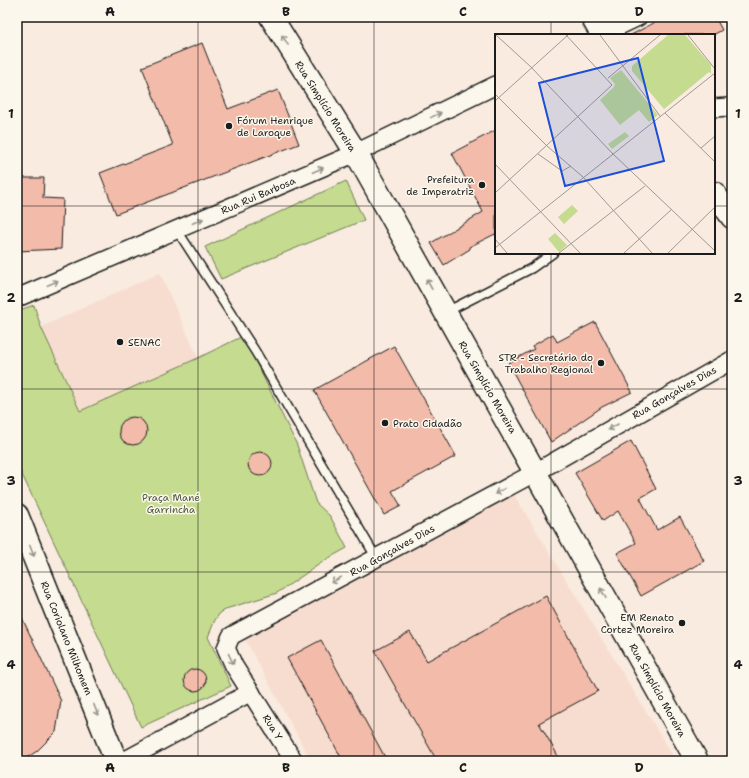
<svg xmlns="http://www.w3.org/2000/svg" width="749" height="778" font-family="'Shantell Sans',sans-serif">
	<style>
		.built { fill: #f7ddcf }
		.green { fill: #c4db90; stroke: #707c56 }
		.building { fill: #f3bba9; stroke: #1c1c1c }
		.lines { fill: none; stroke-linecap: round; stroke-linejoin: round }
		.lane-casing { stroke: #1c1c1c; stroke-width: 11 }
		.street-casing { stroke: #1c1c1c; stroke-width: 20 }
		.secondary-casing { stroke: #1c1c1c; stroke-width: 25 }
		.lane { stroke: #fbf7ec; stroke-width: 8 }
		.street { stroke: #fbf7ec; stroke-width: 17 }
		.secondary { stroke: #fbf7ec; stroke-width: 22 }
		.oneway { stroke: #97948e }
		.grid { fill: none; stroke: #1c1c1c; stroke-width: 1; stroke-opacity: 0.55 }
		.poi-dot { fill: #1c1c1c; stroke: #fbf7ec; stroke-width: 1.5 }
		.labels { text-anchor: middle; stroke-width: 3; stroke-linejoin: round; paint-order: stroke }
		.street-label { font-size: 10px; fill: #1c1c1c; stroke: #fbf7ec }
		.poi-label { font-size: 10px; fill: #1c1c1c; stroke: #fbf7ec; text-anchor: start }
		.park-label { font-size: 10px; fill: #4e553f; stroke: #fbf7ec }
		.inset-road { fill: none; stroke: #a19891; stroke-width: 1 }
		.view { fill: #1d4ed8; fill-opacity: 0.15; stroke: #1d4ed8; stroke-width: 2 }
		.inset-edge { fill: none; stroke: #1c1c1c; stroke-width: 2 }
		.neatline { fill: none; stroke: #1c1c1c; stroke-width: 1.5 }
		.grid-label { font-size: 13px; text-anchor: middle; font-weight: bold; fill: #1c1c1c }
	</style>
	<rect width="100%" height="100%" fill="#f9ebdf"/>
	<filter id="ink" filterUnits="userSpaceOnUse"><feTurbulence type="fractalNoise" baseFrequency=".025" numOctaves="2"/><feDisplacementMap in="SourceGraphic" scale="8" xChannelSelector="R" yChannelSelector="G"/><feConvolveMatrix kernelMatrix="1 2 1 2 8 2 1 2 1" color-interpolation-filters="sRGB"/></filter>
	<g filter="url(#ink)">
		<g class="built">
			<polygon points="160,273 198,358 80,412 41,327"/>
			<polygon points="512,491 676,761 311,761 244,637"/>
		</g>
		<g class="green">
			<polygon points="346,181 364,220 221,279 205,247"/>
			<polygon points="34,305 41,327 80,411 198,358 243,336 297,445 316,503 330,516 347,548 327,559 277,593 229,608 220,613 215,620 208,637 231,686 141,727 17,464 17,311"/>
		</g>
		<g class="building">
			<polygon points="665,17 715,17 722,30 713,35 631,35"/>
			<polygon points="202,43 228,109 278,90 299,144 116,214 100,173 173,145 142,67"/>
			<polygon points="496,130 496,236 495,234 469,247 470,249 444,265 431,243 483,212 452,153"/>
			<polygon points="17,178 44,178 43,198 63,199 61,249 17,251"/>
			<polygon points="595,322 632,392 602,407 551,442 508,363 534,349 532,346 553,334 557,342"/>
			<polygon points="394,346 456,456 392,491 401,506 384,515 314,390"/>
			<circle cx="133" cy="431" r="14"/>
			<polygon points="631,441 656,489 640,498 657,530 680,517 704,561 641,596 617,553 636,543 618,511 603,521 575,473"/>
			<circle cx="260" cy="464" r="12"/>
			<polygon points="546,596 598,691 539,723 561,761 437,761 375,651 410,632 427,661"/>
			<polygon points="17,607 61,701 56,732 37,751 22,761 17,761"/>
			<polygon points="321,640 387,761 343,761 287,658"/>
			<circle cx="195" cy="680" r="11"/>
		</g>
		<g class="lines">
			<g class="lane-casing">
				<g id="lane">
					<polyline points="177,230 255,351 377,559"/>
					<polyline points="446,312 532,268 553,253"/>
				</g>
			</g>
			<g class="street-casing">
				<g id="street">
					<polyline points="600,35 638,17"/>
					<polyline points="714,108 728,107 732,110"/>
					<polyline points="17,298 356,153 496,85"/>
					<polyline points="124,761 251,692"/>
					<polyline points="294,761 234,666 226,648 231,636 536,472 732,360"/>
				</g>
			</g>
			<g class="secondary-casing">
				<g id="secondary">
					<polyline points="271,17 356,153 697,761"/>
					<polyline points="592,17 602,35"/>
					<polyline points="714,193 732,217"/>
					<polyline points="17,515 116,761"/>
				</g>
			</g>
			<use href="#lane" class="lane"/>
			<use href="#street" class="street"/>
			<use href="#secondary" class="secondary"/>
		</g>
		<defs><path id="oneway-shaft" d="M-6 0H5M1.5-3L5.5 0L1.5 3" fill="none" stroke-width="1.6" stroke-linecap="round" stroke-linejoin="round"/></defs>
		<g class="oneway">
			<use href="#oneway-shaft" transform="translate(285 40) rotate(-122)"/>
			<use href="#oneway-shaft" transform="translate(436 115) rotate(-26)"/>
			<use href="#oneway-shaft" transform="translate(318 170) rotate(-23)"/>
			<use href="#oneway-shaft" transform="translate(198 221) rotate(-23)"/>
			<use href="#oneway-shaft" transform="translate(53 283) rotate(-23)"/>
			<use href="#oneway-shaft" transform="translate(429 284) rotate(-119)"/>
			<use href="#oneway-shaft" transform="translate(613 427) rotate(150)"/>
			<use href="#oneway-shaft" transform="translate(500 491) rotate(151)"/>
			<use href="#oneway-shaft" transform="translate(32 551) rotate(68)"/>
			<use href="#oneway-shaft" transform="translate(336 580) rotate(152)"/>
			<use href="#oneway-shaft" transform="translate(603 593) rotate(-119)"/>
			<use href="#oneway-shaft" transform="translate(231 659) rotate(65)"/>
			<use href="#oneway-shaft" transform="translate(96 710) rotate(68)"/>
		</g>
	</g>
	<path class="grid" d="M198 17V761M374 17V761M551 17V35M17 206H496M714 206H732M551 253V761M17 389H732M17 572H732"/>
	<g class="poi-dot">
		<circle cx="229" cy="126" r="4"/>
		<circle cx="482" cy="185" r="4"/>
		<circle cx="120" cy="342" r="4"/>
		<circle cx="601" cy="363" r="4"/>
		<circle cx="385" cy="423" r="4"/>
		<circle cx="682" cy="623" r="4"/>
	</g>
	<g class="labels">
		<g class="street-label">
			<text transform="translate(326 106) rotate(58)" y="4">Rua Simplício Moreira</text>
			<text transform="translate(258 195) rotate(-23)" y="4">Rua Rui Barbosa</text>
			<text transform="translate(488 387) rotate(60)" y="4">Rua Simplício Moreira</text>
			<text transform="translate(674 392) rotate(-30)" y="4">Rua Gonçalves Dias</text>
			<text transform="translate(392 550) rotate(-29)" y="4">Rua Gonçalves Dias</text>
			<text transform="translate(67 638) rotate(68)" y="4">Rua Coriolano Milhomem</text>
			<text transform="translate(658 690) rotate(61)" y="4">Rua Simplício Moreira</text>
			<text transform="translate(273 727) rotate(58)" y="4">Rua Y</text>
		</g>
		<g class="poi-label">
			<text x="237" y="124">Fórum Henrique<tspan x="237" dy="12">de Laroque</tspan></text>
			<text x="474" y="183" text-anchor="end">Prefeitura<tspan x="474" dy="12">de Imperatriz</tspan></text>
			<text x="128" y="346">SENAC</text>
			<text x="593" y="361" text-anchor="end">STR - Secretária do<tspan x="593" dy="12">Trabalho Regional</tspan></text>
			<text x="393" y="427">Prato Cidadão</text>
			<text x="674" y="621" text-anchor="end">EM Renato<tspan x="674" dy="12">Cortez Moreira</tspan></text>
		</g>
		<g class="park-label">
			<text x="171" y="501">Praça Mané<tspan x="171" dy="12">Garrincha</tspan></text>
		</g>
	</g>
	<g transform="translate(495 34)">
		<rect width="220" height="220" fill="#f9ebdf"/>
		<path d="M173 1H190L216 31V40L214 38 169 75 137 37V32ZM126 36 163 81 154 88 144 76 125 91 105 66 119 53 120 50 115 44ZM130 98 134 102 117 115 113 110ZM77 171 83 177 69 190 63 183ZM60 199 72 211 64 218 53 205Z" fill="#c4db90"/>
		<path class="inset-road" d="M1 1 36 33 117 119 220 217M105 1 165 82M193 1 220 35M113 44 165 1M0 60 52 112 88 143 157 219M0 67 73 1M170 79 220 128M206 114 220 102M43 120 67 137 76 132M0 130 85 219M0 159 117 51 71 1M0 205 12 219M0 214 220 39M64 219 150 152M129 219 177 175M173 219 220 173"/>
		<path class="view" d="M143 24 169 127 70 152 44 49Z"/>
		<rect width="220" height="220" class="inset-edge"/>
	</g>
	<rect width="749" height="778" fill="none" stroke="#fbf7ec" stroke-width="44"/>
	<rect x="22" y="22" width="705" height="734" class="neatline"/>
	<g class="grid-label">
		<text x="110" y="16">A</text>
		<text x="286" y="16">B</text>
		<text x="463" y="16">C</text>
		<text x="639" y="16">D</text>
		<text x="11" y="118">1</text>
		<text x="738" y="118">1</text>
		<text x="11" y="302">2</text>
		<text x="738" y="302">2</text>
		<text x="11" y="485">3</text>
		<text x="738" y="485">3</text>
		<text x="11" y="669">4</text>
		<text x="738" y="669">4</text>
		<text x="110" y="772">A</text>
		<text x="286" y="772">B</text>
		<text x="463" y="772">C</text>
		<text x="639" y="772">D</text>
	</g>
</svg>
